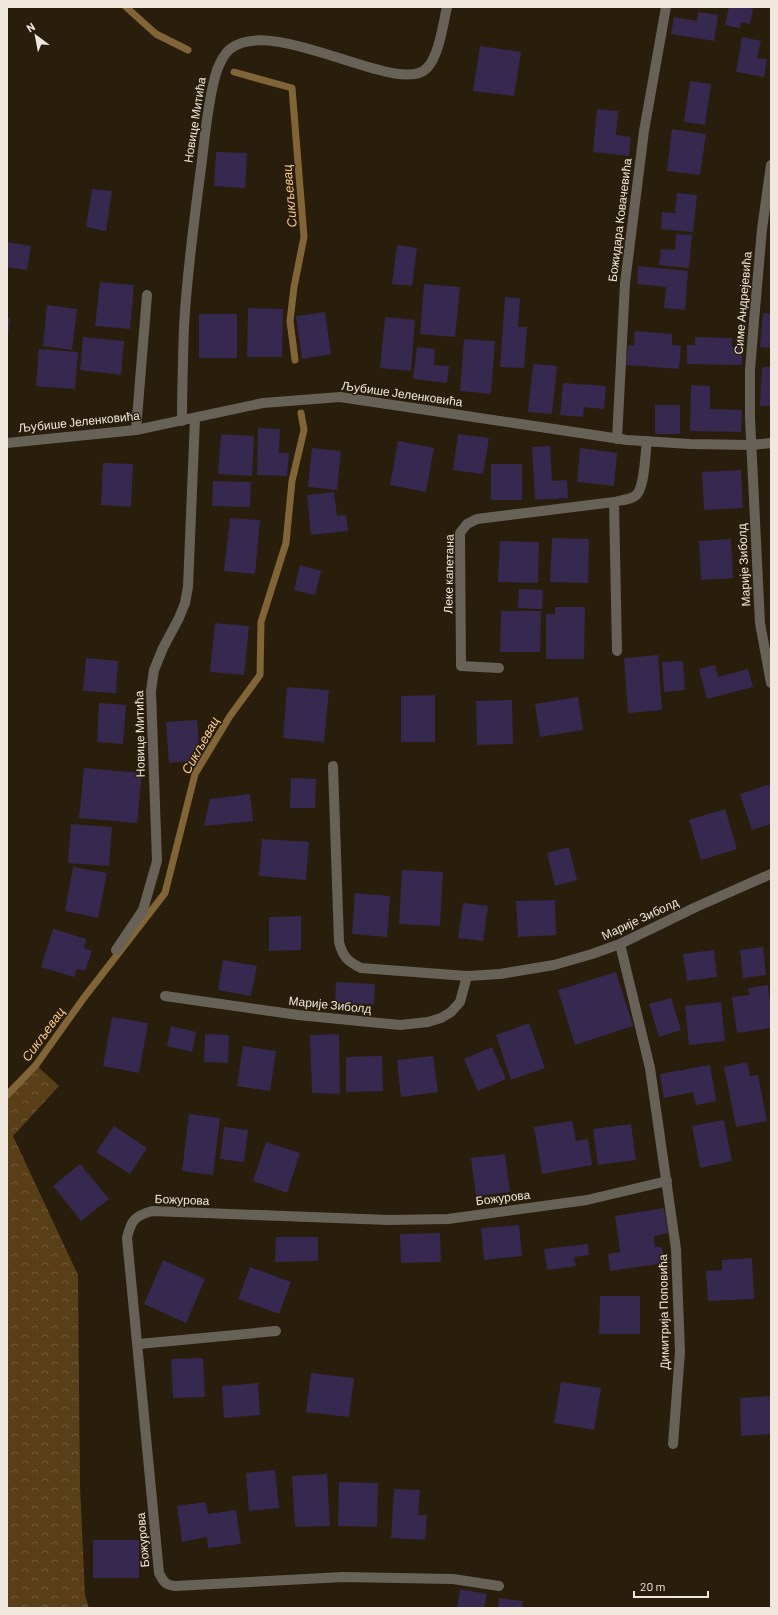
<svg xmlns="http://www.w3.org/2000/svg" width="778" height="1615" font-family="Barlow,sans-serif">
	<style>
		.forest { fill: url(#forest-crowns) }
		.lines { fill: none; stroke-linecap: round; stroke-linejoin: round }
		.stream { stroke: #826537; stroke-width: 7 }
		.building { fill: #372850 }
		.service { stroke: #676158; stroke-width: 10 }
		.minor { stroke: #676158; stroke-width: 10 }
		.labels { text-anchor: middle; stroke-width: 3; stroke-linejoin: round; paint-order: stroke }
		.street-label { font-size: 12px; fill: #f0e8dd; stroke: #291d0b }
		.water-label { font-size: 13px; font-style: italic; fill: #fbcc86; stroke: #291d0b }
	</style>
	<defs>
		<pattern id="forest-crowns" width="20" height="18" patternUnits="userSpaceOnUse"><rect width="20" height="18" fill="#583f17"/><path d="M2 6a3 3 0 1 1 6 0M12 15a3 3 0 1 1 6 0" fill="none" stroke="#705b38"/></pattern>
	</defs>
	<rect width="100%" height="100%" fill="#291d0b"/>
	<polygon class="forest" points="36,1065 59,1086 13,1136 78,1275 80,1485 85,1595 89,1608 7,1608 7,1095"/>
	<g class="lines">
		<g class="stream">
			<polyline points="126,7 156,34 188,50"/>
			<polyline points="234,72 292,88 304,237 294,287 290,321 295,360"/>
			<polyline points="7,1095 36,1065 83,999 165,893 195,774 230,716 260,675 261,622 286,543 292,481 304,430 301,413"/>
		</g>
	</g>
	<g class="building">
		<polygon points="729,7 746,7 753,9 750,24 741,22 740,28 725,25"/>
		<polygon points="698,12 718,15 714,41 671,34 674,17 697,21"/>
		<polygon points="742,37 761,41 757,58 767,59 764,77 736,72"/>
		<polygon points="480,46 521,52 514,96 473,91"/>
		<polygon points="690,81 711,84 705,125 684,122"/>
		<polygon points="597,109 618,111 616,135 631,137 629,156 593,152"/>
		<polygon points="672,129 706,134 700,175 667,171"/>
		<polygon points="216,152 247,153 245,188 214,186"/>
		<polygon points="92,189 112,191 106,231 86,227"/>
		<polygon points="677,193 697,195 693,232 661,229 662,212 675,213"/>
		<polygon points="676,234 692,235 689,268 659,265 661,249 675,250"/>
		<polygon points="7,242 31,246 27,270 7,267"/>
		<polygon points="397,245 417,248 412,286 392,284"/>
		<polygon points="638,266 688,271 685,310 664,308 666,287 637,284"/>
		<polygon points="100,282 134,285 130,329 95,326"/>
		<polygon points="424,284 460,287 455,337 420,334"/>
		<polygon points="505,297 520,298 518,327 527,327 524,368 500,367"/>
		<polygon points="47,305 77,309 72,350 43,346"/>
		<polygon points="248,308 283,309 282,357 247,357"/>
		<polygon points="325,312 331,354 302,359 296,316"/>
		<polygon points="763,313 771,314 771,348 760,347"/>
		<rect x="199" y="314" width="38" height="44"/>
		<polygon points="385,317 415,320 411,371 380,368"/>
		<polygon points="7,318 10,318 8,337 7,337"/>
		<polygon points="635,331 672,334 672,345 681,346 679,369 626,365 628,345 634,346"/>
		<polygon points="83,337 124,341 121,375 80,370"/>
		<polygon points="695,337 732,338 732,347 742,347 742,365 687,364 687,345 695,345"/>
		<polygon points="464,339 495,341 491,394 460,391"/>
		<polygon points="417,347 435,349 434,365 449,366 447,383 413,379"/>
		<polygon points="39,349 78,352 75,389 36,386"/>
		<polygon points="533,364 557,366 552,414 528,412"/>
		<polygon points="762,367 771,367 771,406 760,406"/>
		<polygon points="563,383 606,386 604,409 584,407 583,417 560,415"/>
		<polygon points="691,385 710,386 710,409 742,410 741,432 690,431"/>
		<rect x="655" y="405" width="25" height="29"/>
		<polygon points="258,428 280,429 279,453 289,453 287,476 257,475"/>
		<polygon points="221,434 254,436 252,476 218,474"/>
		<polygon points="458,434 489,438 483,474 453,470"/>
		<polygon points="398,441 434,448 426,492 390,485"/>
		<polygon points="550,446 552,481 567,480 568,498 535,500 532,447"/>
		<polygon points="312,448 341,451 337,490 308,487"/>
		<polygon points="580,448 617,453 614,486 577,482"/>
		<polygon points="103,463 133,464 131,507 101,505"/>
		<rect x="491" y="464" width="31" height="36"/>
		<polygon points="741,470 743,508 704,510 702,472"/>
		<polygon points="213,481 251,482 250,507 212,506"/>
		<polygon points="334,492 337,516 346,515 348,531 311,535 307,495"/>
		<polygon points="230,518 260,520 255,574 224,571"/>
		<polygon points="552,538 589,539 588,583 550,582"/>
		<polygon points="731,539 733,578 701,580 699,541"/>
		<polygon points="500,541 539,542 538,583 498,582"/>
		<polygon points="300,565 321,571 315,595 294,590"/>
		<polygon points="519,589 543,590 542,609 518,608"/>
		<polygon points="555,607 585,607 584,659 546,659 546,614 555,614"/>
		<polygon points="501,611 541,611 540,652 500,652"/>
		<polygon points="215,623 249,626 244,675 210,672"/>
		<polygon points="658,655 662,710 628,713 624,658"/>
		<polygon points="86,658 118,661 116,693 83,691"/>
		<polygon points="683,661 685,690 664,692 662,662"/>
		<polygon points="715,665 718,677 748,669 753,687 707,699 699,669"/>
		<polygon points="287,687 329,690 324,742 283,738"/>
		<polygon points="435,695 435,742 401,742 401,696"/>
		<polygon points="578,697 583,730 540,737 535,704"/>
		<polygon points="512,700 513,744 477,745 476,701"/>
		<polygon points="99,703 126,705 123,744 97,742"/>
		<polygon points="197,720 200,760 169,763 166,722"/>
		<polygon points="84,768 142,773 137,823 79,818"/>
		<polygon points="291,778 316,779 315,808 290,808"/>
		<polygon points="771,784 771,824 752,830 740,794"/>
		<polygon points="250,794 253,821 204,826 210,799"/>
		<polygon points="725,809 737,849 701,860 689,820"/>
		<polygon points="71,824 112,827 109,866 68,863"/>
		<polygon points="262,839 309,842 306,880 259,876"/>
		<polygon points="569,847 577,880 555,886 547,853"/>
		<polygon points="73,867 107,873 98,918 65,911"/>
		<polygon points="402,870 443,872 440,926 399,924"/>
		<polygon points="355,893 390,896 387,937 352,934"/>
		<polygon points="555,900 556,935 518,937 516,901"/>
		<polygon points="463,903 488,906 483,941 458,938"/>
		<polygon points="301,916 301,950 269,951 269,917"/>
		<polygon points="53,929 86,939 84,948 92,951 85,971 77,969 74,977 41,967"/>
		<polygon points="763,947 766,975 743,978 740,950"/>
		<polygon points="714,950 717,977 687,981 683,954"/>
		<polygon points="223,960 257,966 251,996 218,990"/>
		<polygon points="616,972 633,1026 575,1045 558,990"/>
		<polygon points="336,982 375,984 374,1004 335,1003"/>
		<polygon points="768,985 771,1012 771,1028 737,1033 732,997 749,995 748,988"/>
		<polygon points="671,998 681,1030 659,1037 649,1004"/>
		<polygon points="721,1002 725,1041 689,1045 685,1006"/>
		<polygon points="112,1017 148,1023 139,1073 103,1066"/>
		<polygon points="529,1023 545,1068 511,1080 496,1035"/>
		<polygon points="171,1026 196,1032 192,1052 167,1046"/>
		<polygon points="205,1034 229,1035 228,1063 204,1062"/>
		<polygon points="339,1034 340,1094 312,1093 310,1035"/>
		<polygon points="243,1046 276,1051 270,1091 237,1086"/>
		<polygon points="492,1047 506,1079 478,1091 464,1059"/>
		<polygon points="382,1056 383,1091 346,1092 346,1057"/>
		<polygon points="433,1056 438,1092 401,1097 397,1060"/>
		<polygon points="747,1062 750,1076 758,1075 767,1121 736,1127 724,1067"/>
		<polygon points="710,1065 716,1101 696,1105 693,1092 664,1098 660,1074"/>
		<polygon points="189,1114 220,1118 213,1175 182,1171"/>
		<polygon points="724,1120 732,1161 700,1168 692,1126"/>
		<polygon points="572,1121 576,1141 588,1139 592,1165 542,1174 534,1127"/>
		<polygon points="631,1124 636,1160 598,1165 593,1129"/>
		<polygon points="114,1126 147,1148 130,1174 96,1152"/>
		<polygon points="224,1127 248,1130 244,1162 220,1159"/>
		<polygon points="266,1142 300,1153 287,1193 253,1181"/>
		<polygon points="505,1154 510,1192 476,1196 471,1158"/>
		<polygon points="80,1164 109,1199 81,1221 53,1186"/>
		<polygon points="664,1208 668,1233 654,1236 655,1247 662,1247 665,1263 610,1271 608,1254 620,1252 615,1216"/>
		<polygon points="519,1225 522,1256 484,1260 481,1228"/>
		<polygon points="440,1233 441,1262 401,1263 400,1234"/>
		<polygon points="276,1237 318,1237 318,1261 275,1262"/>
		<polygon points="588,1244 589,1255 574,1257 576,1266 547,1270 544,1249"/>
		<polygon points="752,1258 754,1299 708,1301 706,1271 722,1270 722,1260"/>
		<polygon points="163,1260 205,1279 186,1323 144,1304"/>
		<polygon points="250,1267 291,1282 279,1314 238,1299"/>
		<polygon points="600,1296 640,1296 640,1334 599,1334"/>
		<polygon points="203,1358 205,1397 173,1398 171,1359"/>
		<polygon points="311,1373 354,1378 349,1417 306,1412"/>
		<polygon points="561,1382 601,1388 594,1430 554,1423"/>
		<polygon points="258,1383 260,1415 224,1418 222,1386"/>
		<polygon points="771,1396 771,1434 741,1436 740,1398"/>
		<polygon points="275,1470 279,1508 249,1511 246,1473"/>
		<polygon points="327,1474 330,1526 295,1527 292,1476"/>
		<polygon points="339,1482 378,1483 377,1527 338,1526"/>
		<polygon points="394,1489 420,1490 418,1515 427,1515 425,1540 391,1538"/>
		<polygon points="206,1502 208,1514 236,1510 241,1544 208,1548 207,1537 182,1542 177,1506"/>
		<rect x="93" y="1540" width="46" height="38"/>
		<polygon points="460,1589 487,1594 484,1608 457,1608"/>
		<polygon points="499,1598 523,1601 522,1608 498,1608"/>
	</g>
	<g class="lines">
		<g class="service">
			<polyline points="136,430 147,295"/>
			<polyline points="139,1344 276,1331"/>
		</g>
		<g class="minor">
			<polyline points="771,165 762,229 754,321 750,370 750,418 760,623 771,683"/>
			<path d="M182 421C182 389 183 358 184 326 187 274 194 220 201 168 205 137 207 107 215 77 217 68 223 55 230 49 274 14 399 98 427 68 439 56 443 24 447 7"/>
			<polyline points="617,439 625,283 644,131 666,7"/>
			<polyline points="7,443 136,430 263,403 340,397 627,440 690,444 751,445 771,443"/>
			<polyline points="614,502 617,651"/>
			<path d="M499 668 461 666 460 533 467 524 477 519 614 502C621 500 629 500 635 496 645 490 645 453 647 441"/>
			<path d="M333 766 339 942C343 957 347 961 361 968L467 976 500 974 554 965 592 954 620 944 696 907 771 874"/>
			<polyline points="620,944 650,1068 676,1249 680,1352 673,1444"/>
			<polyline points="116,950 143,910 157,861 151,691 154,670 163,648 179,618 185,603 188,587 195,418"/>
			<polyline points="165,996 298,1015 400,1025 428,1022 441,1018 451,1012 460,1002 467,976"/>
			<path d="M499 1586 453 1579 343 1577 175 1586C165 1585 163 1581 159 1573L127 1238C131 1220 135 1216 152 1211L389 1220 448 1219 587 1200 667 1181"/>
		</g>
	</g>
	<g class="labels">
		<g class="street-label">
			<text transform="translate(195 120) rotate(-81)" y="4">Новице Митића</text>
			<text transform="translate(620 220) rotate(-83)" y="4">Божидара Ковачевића</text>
			<text transform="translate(743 303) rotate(-85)" y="4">Симе Андрејевића</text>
			<text transform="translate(402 394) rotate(8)" y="4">Љубише Јеленковића</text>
			<text transform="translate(79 422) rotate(-6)" y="4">Љубише Јеленковића</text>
			<text transform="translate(744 565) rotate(-93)" y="4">Марије Зиболд</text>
			<text transform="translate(449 574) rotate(-89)" y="4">Леке капетана</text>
			<text transform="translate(140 734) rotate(-91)" y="4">Новице Митића</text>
			<text transform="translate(640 919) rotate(-25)" y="4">Марије Зиболд</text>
			<text transform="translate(330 1005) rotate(6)" y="4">Марије Зиболд</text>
			<text transform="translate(503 1198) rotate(-7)" y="4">Божурова</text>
			<text transform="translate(182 1200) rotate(2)" y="4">Божурова</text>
			<text transform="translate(664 1312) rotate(-91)" y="4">Димитрија Поповића</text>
			<text transform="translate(143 1540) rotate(-95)" y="4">Божурова</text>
		</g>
		<g class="water-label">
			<text transform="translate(289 196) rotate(-95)" y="5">Сикљевац</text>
			<text transform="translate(200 745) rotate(-61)" y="5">Сикљевац</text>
			<text transform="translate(43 1034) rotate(-54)" y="5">Сикљевац</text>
		</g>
	</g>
	<rect width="778" height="1615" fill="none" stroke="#f0e8dd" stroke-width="16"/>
	<g transform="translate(36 36) rotate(328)" stroke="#291d0b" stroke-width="3" paint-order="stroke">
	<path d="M0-3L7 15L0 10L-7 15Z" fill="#f0e8dd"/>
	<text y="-6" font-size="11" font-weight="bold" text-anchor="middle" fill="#f0e8dd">N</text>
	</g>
	<path d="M634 1591v6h74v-6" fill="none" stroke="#f0e8dd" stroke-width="2"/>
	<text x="640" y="1591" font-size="12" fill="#f0e8dd" stroke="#291d0b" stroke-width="3" paint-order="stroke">20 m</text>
</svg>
